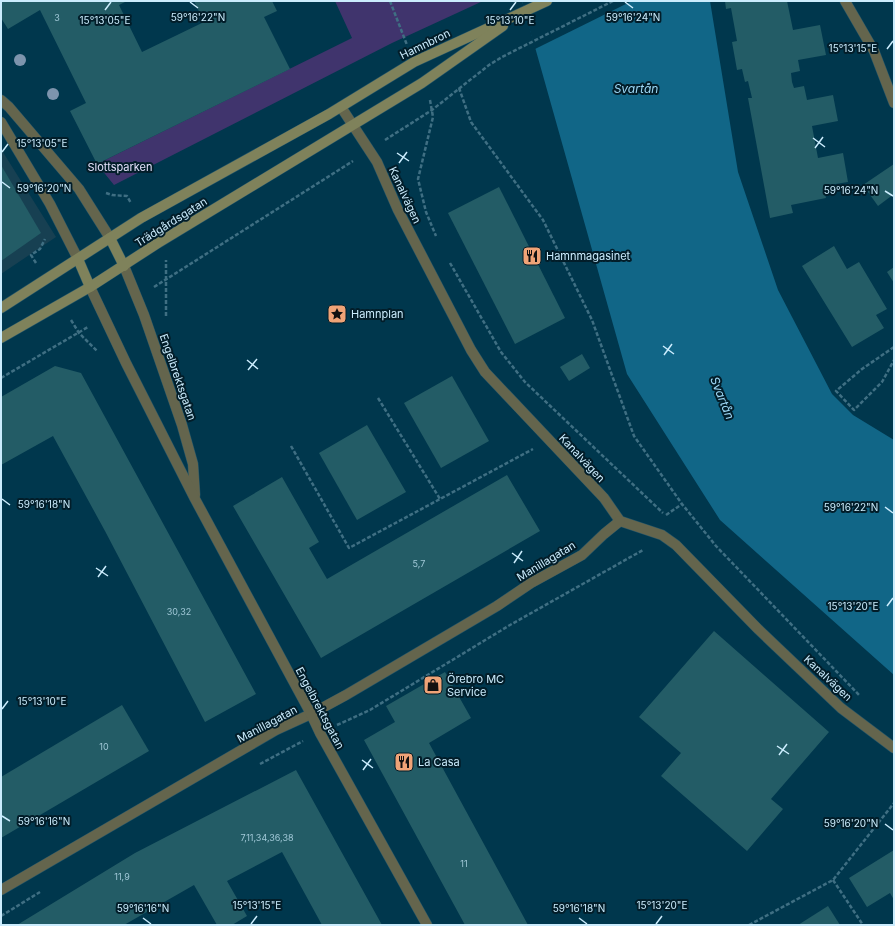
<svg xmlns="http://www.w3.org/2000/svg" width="895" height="926" font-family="Inter,sans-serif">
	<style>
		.built { fill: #174052 }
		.green { fill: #40346d }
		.water { fill: #116687 }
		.pier { fill: #00374d }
		.building { fill: #235c66 }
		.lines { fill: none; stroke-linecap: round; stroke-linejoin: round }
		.minor-casing { stroke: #205469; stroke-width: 11 }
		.tertiary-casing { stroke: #205469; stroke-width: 11 }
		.secondary-casing { stroke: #205469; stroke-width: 11 }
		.path { stroke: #3f6f83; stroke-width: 2.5; stroke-dasharray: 4 2; stroke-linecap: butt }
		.minor { stroke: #64654d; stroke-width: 10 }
		.tertiary { stroke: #64654d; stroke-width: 10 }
		.secondary { stroke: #7f825b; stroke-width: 10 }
		.tree { fill: #7d94ad }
		.ticks { fill: none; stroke: #cbecfd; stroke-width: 1.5 }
		.labels { text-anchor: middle; stroke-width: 4; stroke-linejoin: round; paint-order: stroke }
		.number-label { font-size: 9px; fill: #a1c8d7 }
		.street-label { font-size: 11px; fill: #cbecfd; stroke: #021d29 }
		.park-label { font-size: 11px; fill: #e4e1fb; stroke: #021d29 }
		.poi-label { font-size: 11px; fill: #cbecfd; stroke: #021d29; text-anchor: start }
		.water-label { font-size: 12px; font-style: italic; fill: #9dd7f5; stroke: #021d29 }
		.ticks-label { font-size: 10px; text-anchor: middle; fill: #cbecfd; stroke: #021d29; stroke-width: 4; stroke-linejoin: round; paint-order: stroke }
	</style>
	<rect width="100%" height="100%" fill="#00374d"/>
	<polygon class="built" points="1,149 56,237 1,274"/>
	<polygon class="green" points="335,1 483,1 392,43 114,185 97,164 352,38"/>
	<polygon class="water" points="522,1 710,1 738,172 778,290 832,394 853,415 894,440 894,675 720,520 627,374"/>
	<polygon class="pier" points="522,1 632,1 535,49"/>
	<g class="building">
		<polygon points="1,1 127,1 119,5 142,52 204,22 194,1 272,1 277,11 264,17 290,69 97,164 70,111 86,103 40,10 8,29 1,18"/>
		<polygon points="725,1 787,1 793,30 820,25 826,55 798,60 800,71 791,73 792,82 794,88 804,86 807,100 833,95 838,121 812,126 818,158 843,153 848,182 823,186 826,198 791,205 793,213 770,218 748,98 752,98 748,81 745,82 742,69 737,70 732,42 737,41 731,8 726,9"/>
		<polygon points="894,164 894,194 878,206 863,185"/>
		<polygon points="1,165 41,233 1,261"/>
		<polygon points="499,187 565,318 515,344 448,213"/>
		<polygon points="834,246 847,269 859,262 887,309 876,315 884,328 852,347 802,266"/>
		<polygon points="894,267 894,283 887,272"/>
		<polygon points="582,354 590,368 569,381 560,367"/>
		<polygon points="55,366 81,373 256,694 205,722 105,531 53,436 1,465 1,397"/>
		<polygon points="452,376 489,441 441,468 404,403"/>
		<polygon points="367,425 406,492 357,520 319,453"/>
		<polygon points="507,475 540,531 321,658 233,506 282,477 319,542 309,548 327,579"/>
		<polygon points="714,631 829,732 771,799 783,809 747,851 661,776 681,753 639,717"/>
		<polygon points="445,672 471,718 429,743 528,925 465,925 364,740 395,722 386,706"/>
		<polygon points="122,705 149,751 1,838 1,777"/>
		<polygon points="296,770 382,925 322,925 282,852 227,881 247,916 232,925 217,925 194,885 124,925 17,925 135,853"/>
		<polygon points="894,850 894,900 890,893 867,907 849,878"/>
		<polygon points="828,906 840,925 798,925"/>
	</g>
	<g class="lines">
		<g class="minor-casing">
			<g id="minor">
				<polyline points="845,1 874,51 894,103"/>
				<polyline points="1,100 9,107 79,189 110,238"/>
				<polyline points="341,107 377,162 398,210 471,350 485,372 604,498 620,521 662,535 676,545 758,629 841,708 894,748"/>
				<polyline points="1,122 50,204 78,259"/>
				<polyline points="1,890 276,730 311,714 346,695 497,606 531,583 582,555 604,534 620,521"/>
			</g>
		</g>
		<g class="tertiary-casing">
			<g id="tertiary">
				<polyline points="124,266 144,315 182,425 193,464 195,495"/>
				<polyline points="90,287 126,363 195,499 311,714 320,733 427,925"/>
			</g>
		</g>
		<g class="secondary-casing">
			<g id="secondary">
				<polyline points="110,238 124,266"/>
				<polyline points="78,259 90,287"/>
				<polyline points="1,308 141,218 329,114 414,62 547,1"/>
				<polyline points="1,338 90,287 158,243 422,83 503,26"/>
			</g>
		</g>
		<g class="path">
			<polyline points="390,1 407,45"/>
			<polyline points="459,88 471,122 543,220 592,320 634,436 682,504 716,546 860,696"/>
			<polyline points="430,100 433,117 418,179 426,212 436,236"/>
			<polyline points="385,140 432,110 489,65 502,57 613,1"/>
			<polyline points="106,193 112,195 127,196 131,203"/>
			<polyline points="36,263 31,255 40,249 45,239"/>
			<polyline points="450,263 501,352 525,382 663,513"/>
			<polyline points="154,287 353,161"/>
			<polyline points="166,316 166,260"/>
			<polyline points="71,320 79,333 97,351"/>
			<polyline points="894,347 862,369 836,391 854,410 882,382 894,360"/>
			<polyline points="1,378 88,327"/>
			<polyline points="378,398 440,499"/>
			<polyline points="291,446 349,548 533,449"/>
			<polyline points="666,515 682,504"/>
			<polyline points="337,725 370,710 510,625 643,550"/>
			<polyline points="260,764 303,741"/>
			<polyline points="833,880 863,925"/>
			<polyline points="1,916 40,892"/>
			<polyline points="749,925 833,880 894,803"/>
		</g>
		<use href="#minor" class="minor"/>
		<use href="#tertiary" class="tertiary"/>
		<use href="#secondary" class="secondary"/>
	</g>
	<g class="tree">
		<circle cx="20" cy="60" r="6"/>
		<circle cx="53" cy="94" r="6"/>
	</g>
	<path class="ticks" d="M190 2 198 8M625 2 633 8M105 10 111 2M510 10 516 2M887 49 893 41M813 138 825 147M815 148 823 137M2 152 8 144M397 153 409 161M399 163 407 152M2 182 10 188M885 191 893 196M663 346 674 354M664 355 672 344M247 360 258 369M248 370 257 359M2 499 10 505M885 507 893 513M512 553 523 561M514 563 522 551M96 568 108 576M98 577 106 566M887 606 893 598M2 709 8 701M777 746 789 754M779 755 787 744M362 760 373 768M363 770 371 759M2 816 10 821M885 824 893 830M143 918 151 924M579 918 587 924M251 924 257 916M656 924 662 916"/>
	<defs>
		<g id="restaurant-square" transform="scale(1)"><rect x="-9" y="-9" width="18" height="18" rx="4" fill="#efa377" stroke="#021d29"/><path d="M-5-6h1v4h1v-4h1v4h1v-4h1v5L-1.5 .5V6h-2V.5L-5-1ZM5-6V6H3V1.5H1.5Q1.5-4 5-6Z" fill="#111"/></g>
		<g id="sight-square" transform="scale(1)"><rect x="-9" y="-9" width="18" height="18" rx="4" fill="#efa377" stroke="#021d29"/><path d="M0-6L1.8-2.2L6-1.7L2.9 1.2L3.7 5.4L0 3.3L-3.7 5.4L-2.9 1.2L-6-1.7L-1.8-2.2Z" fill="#111"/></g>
		<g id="shop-square" transform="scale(1)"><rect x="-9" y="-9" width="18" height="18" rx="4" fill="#efa377" stroke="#021d29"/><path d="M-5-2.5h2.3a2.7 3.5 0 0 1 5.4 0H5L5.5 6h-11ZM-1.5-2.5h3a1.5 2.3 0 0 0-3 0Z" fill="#111"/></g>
	</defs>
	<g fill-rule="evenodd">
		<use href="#restaurant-square" x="532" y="256"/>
		<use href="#sight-square" x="337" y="314"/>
		<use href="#shop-square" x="433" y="685"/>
		<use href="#restaurant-square" x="404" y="762"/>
	</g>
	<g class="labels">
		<g class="number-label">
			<text x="57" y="21">3</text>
			<text x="419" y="567">5,7</text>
			<text x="179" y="615">30,32</text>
			<text x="104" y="750">10</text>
			<text x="267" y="841">7,11,34,36,38</text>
			<text x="464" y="867">11</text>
			<text x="122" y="880">11,9</text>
		</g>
		<g class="street-label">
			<text transform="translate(425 44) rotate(-26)" y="4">Hamnbron</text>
			<text transform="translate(405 195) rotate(65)" y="4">Kanalvägen</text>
			<text transform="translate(171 222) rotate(-32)" y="4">Trädgårdsgatan</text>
			<text transform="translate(178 377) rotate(71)" y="4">Engelbrektsgatan</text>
			<text transform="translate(582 458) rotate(47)" y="4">Kanalvägen</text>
			<text transform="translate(546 561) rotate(-31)" y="4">Manillagatan</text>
			<text transform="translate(828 678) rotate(43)" y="4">Kanalvägen</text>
			<text transform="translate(320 708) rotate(62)" y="4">Engelbrektsgatan</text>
			<text transform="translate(267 724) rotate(-28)" y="4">Manillagatan</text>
		</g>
		<g class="park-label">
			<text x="120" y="171">Slottsparken</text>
		</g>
		<g class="poi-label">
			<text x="546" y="260">Hamnmagasinet</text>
			<text x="351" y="318">Hamnplan</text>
			<text x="447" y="683">Örebro MC<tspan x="447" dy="13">Service</tspan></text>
			<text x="418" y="766">La Casa</text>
		</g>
		<g class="water-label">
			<text x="636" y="93">Svartån</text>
			<text transform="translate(722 398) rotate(68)" y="4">Svartån</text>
		</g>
	</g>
	<g class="ticks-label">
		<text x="198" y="21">59°16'22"N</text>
		<text x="633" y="21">59°16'24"N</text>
		<text x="510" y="24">15°13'10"E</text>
		<text x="105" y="24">15°13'05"E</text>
		<text x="853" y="52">15°13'15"E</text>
		<text x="42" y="147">15°13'05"E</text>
		<text x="44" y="192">59°16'20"N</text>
		<text x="851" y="194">59°16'24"N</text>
		<text x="44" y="508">59°16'18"N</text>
		<text x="851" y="511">59°16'22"N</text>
		<text x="853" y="610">15°13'20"E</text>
		<text x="42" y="705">15°13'10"E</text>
		<text x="44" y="825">59°16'16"N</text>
		<text x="851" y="827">59°16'20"N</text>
		<text x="257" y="909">15°13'15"E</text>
		<text x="662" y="909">15°13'20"E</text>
		<text x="143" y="912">59°16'16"N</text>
		<text x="579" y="912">59°16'18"N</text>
	</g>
	<rect width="895" height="926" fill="none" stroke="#cbecfd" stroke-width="4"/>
</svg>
